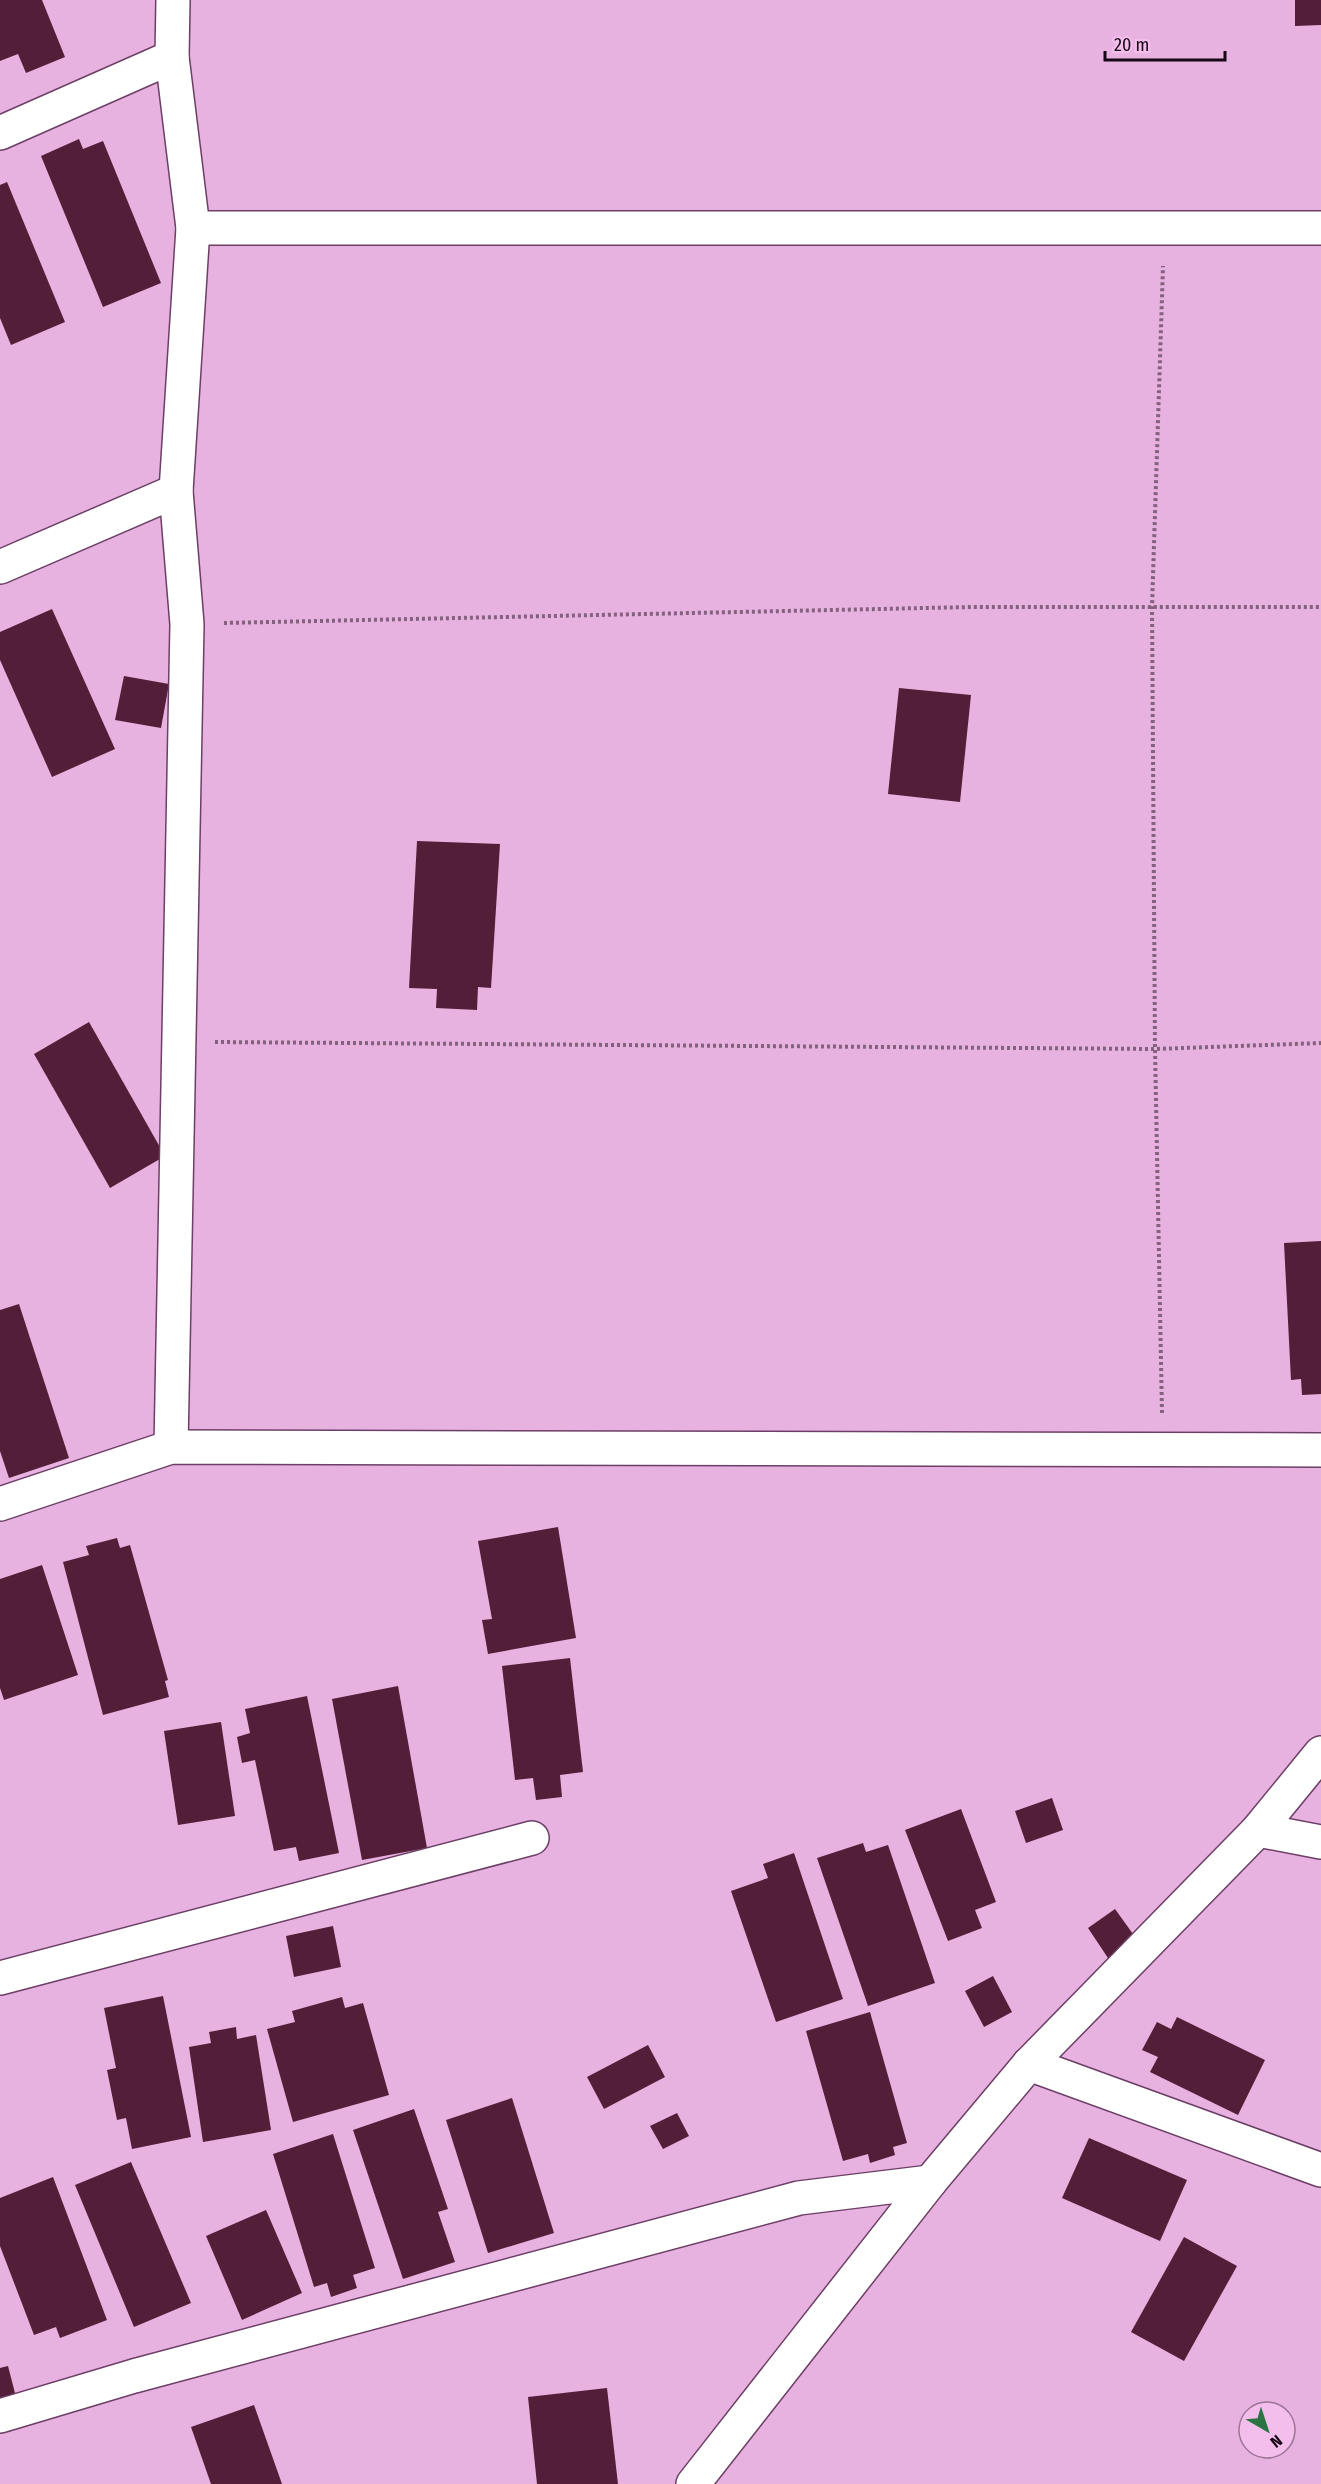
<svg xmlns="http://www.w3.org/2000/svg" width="1321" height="2484" font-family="'Fira Sans Condensed',sans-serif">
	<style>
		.building { fill: #521e38 }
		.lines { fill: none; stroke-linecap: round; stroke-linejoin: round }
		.street-casing { stroke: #6c3f66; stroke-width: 36 }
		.path { stroke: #856180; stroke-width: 4; stroke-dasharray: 3 3; stroke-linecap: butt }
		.street { stroke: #fff; stroke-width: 33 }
	</style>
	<rect width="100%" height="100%" fill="#e7b2df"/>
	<g class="building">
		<polygon points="0,0 42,0 65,57 26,73 18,54 0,61"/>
		<polygon points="1295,0 1321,0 1321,25 1295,26"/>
		<polygon points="79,139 83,149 103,141 161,283 103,307 41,156"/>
		<polygon points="7,182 65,322 11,345 0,318 0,185"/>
		<polygon points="52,609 115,749 52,777 0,660 0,632"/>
		<polygon points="124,676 169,684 161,728 115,720"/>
		<polygon points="899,688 971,695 960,802 888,794"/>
		<polygon points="417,841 500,844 491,988 478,987 477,1010 436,1008 437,989 409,988"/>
		<polygon points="89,1022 165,1156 110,1188 34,1054"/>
		<polygon points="1321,1241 1321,1394 1302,1395 1301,1379 1291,1380 1284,1243"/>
		<polygon points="19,1304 69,1458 9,1478 0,1451 0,1310"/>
		<polygon points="558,1527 576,1638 488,1654 482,1620 492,1619 478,1541"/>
		<polygon points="117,1538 120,1548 130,1545 168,1680 165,1681 169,1697 103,1715 63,1562 89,1555 86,1546"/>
		<polygon points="42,1565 78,1675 4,1700 0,1688 0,1579"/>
		<polygon points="570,1658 583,1772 560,1775 562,1797 536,1800 533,1778 515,1780 502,1666"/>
		<polygon points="398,1686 427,1848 362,1860 332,1699"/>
		<polygon points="307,1696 339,1853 299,1861 296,1847 274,1851 255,1760 242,1763 237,1737 250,1733 245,1709"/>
		<polygon points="221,1722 235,1816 178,1825 164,1731"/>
		<polygon points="1052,1798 1063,1830 1026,1843 1015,1811"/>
		<polygon points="961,1809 996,1902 975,1910 982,1928 948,1941 905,1830"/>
		<polygon points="863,1843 866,1852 888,1845 935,1983 868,2006 817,1858"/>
		<polygon points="794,1853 843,1999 776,2022 731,1891 768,1878 763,1864"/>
		<polygon points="1115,1909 1138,1941 1110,1961 1088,1928"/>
		<polygon points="333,1926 341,1967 294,1977 286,1936"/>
		<polygon points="993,1976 1012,2012 984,2027 965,1991"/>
		<polygon points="163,1996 191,2137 132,2149 126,2118 117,2120 107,2070 116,2068 104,2008"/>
		<polygon points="342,1997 345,2008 363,2003 389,2095 293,2122 267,2029 295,2022 292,2011"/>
		<polygon points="870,2012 907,2143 893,2147 895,2155 870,2163 868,2154 843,2161 806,2031"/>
		<polygon points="1177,2017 1265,2060 1238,2115 1150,2072 1158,2057 1142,2050 1157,2022 1171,2029"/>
		<polygon points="236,2027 237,2039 256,2035 271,2130 203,2142 189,2047 211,2043 209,2032"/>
		<polygon points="648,2045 665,2077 604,2109 587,2077"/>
		<polygon points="512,2098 554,2233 488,2253 446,2120"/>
		<polygon points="414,2109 448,2209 438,2212 455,2262 403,2279 353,2130"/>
		<polygon points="677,2113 689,2136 663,2149 650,2126"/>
		<polygon points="333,2134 375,2268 353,2275 357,2288 331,2297 327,2283 314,2287 273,2154"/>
		<polygon points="1089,2138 1187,2180 1160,2241 1062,2198"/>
		<polygon points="131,2162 191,2303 134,2327 75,2185"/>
		<polygon points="53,2177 107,2320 60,2338 56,2327 34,2335 0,2246 0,2198"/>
		<polygon points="266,2210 302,2293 242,2320 206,2236"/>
		<polygon points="1184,2237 1237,2266 1184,2361 1131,2332"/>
		<polygon points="8,2366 16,2397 0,2400 0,2368"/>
		<polygon points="607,2388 618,2484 537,2484 528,2397"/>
		<polygon points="254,2405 282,2484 211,2484 191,2427"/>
	</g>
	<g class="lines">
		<g class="street-casing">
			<g id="street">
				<polyline points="0,133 172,57"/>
				<polyline points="193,228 1321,228"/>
				<polyline points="0,567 176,491"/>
				<polyline points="171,1447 187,624 176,491 193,228 172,57 173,0"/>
				<polyline points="0,1504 171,1447 1321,1450"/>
				<polyline points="1258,1830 1321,1842"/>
				<polyline points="0,1978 532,1838"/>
				<polyline points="1029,2064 1321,2170"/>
				<polyline points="0,2416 134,2376 799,2198 930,2182"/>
				<polyline points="693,2484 930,2182 1029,2064 1258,1830 1321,1753"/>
			</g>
		</g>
		<g class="path">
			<polyline points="224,623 972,607 1321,607"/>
			<polyline points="215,1042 1155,1049 1321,1043"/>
			<polyline points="1162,1413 1155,1049 1152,607 1163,266"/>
		</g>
		<use href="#street" class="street"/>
	</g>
	<g transform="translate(1267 2430) rotate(141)"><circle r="28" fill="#f4beec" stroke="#9c7496" stroke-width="1.5"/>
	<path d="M0-4.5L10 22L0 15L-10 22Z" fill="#297442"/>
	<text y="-9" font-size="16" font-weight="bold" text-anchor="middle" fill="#170615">N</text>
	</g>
	<path d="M1105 51v9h120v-9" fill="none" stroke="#170615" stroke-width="3"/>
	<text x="1114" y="51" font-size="18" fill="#170615" stroke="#f4beec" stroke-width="4.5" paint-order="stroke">20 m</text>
</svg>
